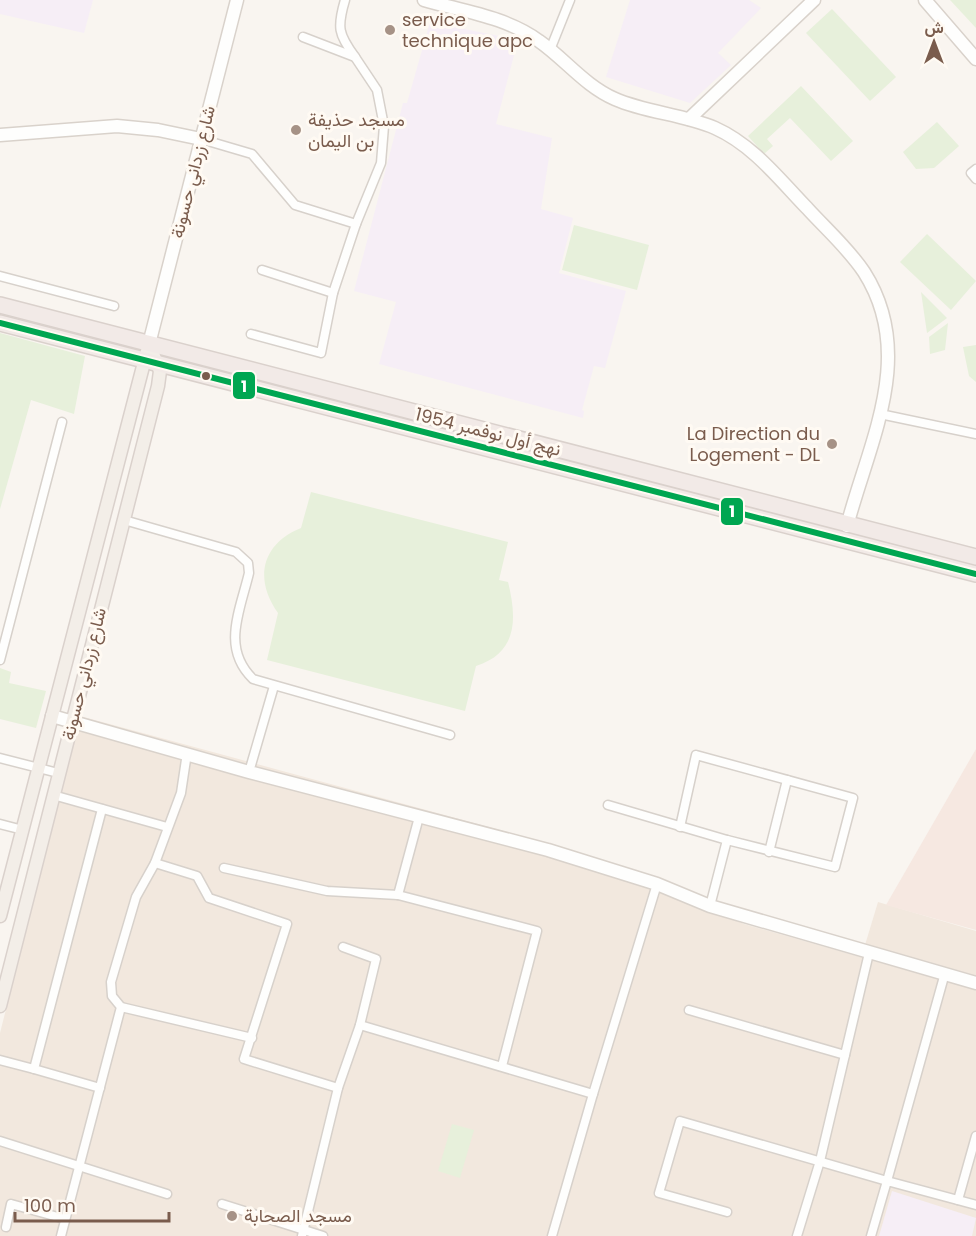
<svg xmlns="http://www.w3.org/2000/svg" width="976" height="1236" font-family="Poppins,Vazirmatn,sans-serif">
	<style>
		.residential { fill: #f2e8de }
		.commercial { fill: #f6e8e1 }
		.education { fill: #f6eef6 }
		.green { fill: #e7f0db }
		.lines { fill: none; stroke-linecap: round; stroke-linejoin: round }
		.street-casing { stroke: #d7d1cb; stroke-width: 11 }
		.secondary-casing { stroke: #d9d2cb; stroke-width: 15 }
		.primary-casing { stroke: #dad1cc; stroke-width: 15 }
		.highway-casing { stroke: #dad1cc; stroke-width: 18 }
		.street { stroke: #fefefd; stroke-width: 8 }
		.secondary { stroke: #fefefd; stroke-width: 12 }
		.primary { stroke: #f3eee8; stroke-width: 12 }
		.highway { stroke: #f2eae7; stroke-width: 15 }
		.bus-1-casing { stroke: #fffaf3; stroke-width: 10 }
		.bus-1 { stroke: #00a651; stroke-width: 6 }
		.poi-dot { fill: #a69286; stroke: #fffaf3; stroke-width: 2 }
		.bus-dot { fill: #7a5c4d; stroke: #fffaf3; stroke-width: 2 }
		.labels { text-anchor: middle; stroke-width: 6; stroke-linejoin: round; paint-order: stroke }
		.poi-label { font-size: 18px; fill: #7a5c4d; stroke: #fffaf3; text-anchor: start }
		.street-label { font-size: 18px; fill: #7a5c4d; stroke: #fffaf3 }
		.line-badge { stroke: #fffaf3; stroke-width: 2 }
		.badge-label { font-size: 16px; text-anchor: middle; font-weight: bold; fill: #fff }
	</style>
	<rect width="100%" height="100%" fill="#f9f5f0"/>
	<g class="residential">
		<polygon points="80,716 548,843 744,924 976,990 976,1236 0,1236 0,1033"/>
		<polygon points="878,902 976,931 976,978 865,945"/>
	</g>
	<polygon class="commercial" points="976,749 976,930 886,905"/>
	<g class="education">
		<polygon points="0,0 93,0 84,33 0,14"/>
		<polygon points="630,0 749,0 761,8 718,53 731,65 690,103 606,77"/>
		<polygon points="430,22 518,40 496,124 552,138 541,209 573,218 559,273 626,291 605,368 594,366 582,410 584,411 583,418 379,364 396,302 354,291 403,103 407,103"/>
		<polygon points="892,1191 976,1218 972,1236 879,1236"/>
	</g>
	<g class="green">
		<polygon points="950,0 976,0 976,28"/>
		<polygon points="832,9 896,77 870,101 806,33"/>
		<polygon points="801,86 853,141 831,161 790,118 767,139 773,146 764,154 748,136"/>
		<polygon points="937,122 959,146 934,168 916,169 903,152"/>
		<polygon points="574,225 649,245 637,290 562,270"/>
		<polygon points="927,234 976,281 951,310 900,262"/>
		<polygon points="921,292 947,318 927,333"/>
		<polygon points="948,323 945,350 930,354 929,337"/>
		<polygon points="0,333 85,356 74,414 31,400 0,509"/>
		<polygon points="976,345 976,382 969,376 963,347"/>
		<path d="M311 492 508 542 499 580 508 582C517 618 518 653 476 666L465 711 267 660 278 613C254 580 261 544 301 528Z"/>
		<polygon points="0,668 11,672 9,683 46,691 36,728 0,719"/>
		<polygon points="452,1124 474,1130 460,1178 438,1171"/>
	</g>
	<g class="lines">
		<g class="street-casing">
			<g id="street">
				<path d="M345 0C337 27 338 34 355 57"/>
				<polyline points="303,37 355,57 377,90 384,126 381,163 356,224"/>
				<polyline points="550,50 570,0"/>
				<polyline points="201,139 252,154 295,205 356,224 333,293 321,353 251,334"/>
				<polyline points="976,169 971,173 976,179"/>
				<polyline points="262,270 333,293"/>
				<polyline points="0,276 114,306"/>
				<polyline points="880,414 976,434"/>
				<path d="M124 520 236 552 248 563 249 573C240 611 221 648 253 679L450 735"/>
				<polyline points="0,660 62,422"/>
				<polyline points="0,758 58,773"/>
				<polyline points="249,772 274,686"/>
				<polyline points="53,795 167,827"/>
				<polyline points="608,805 727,840 710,906"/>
				<polyline points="0,824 23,830"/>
				<polyline points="680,827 696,755 853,798 835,867 727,840"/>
				<polyline points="769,852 787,780"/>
				<polyline points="155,863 197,876 209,898 287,924 244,1059 338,1088"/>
				<polyline points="224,868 327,891 398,895 537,931 502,1066"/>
				<polyline points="398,895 419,817"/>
				<polyline points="121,1007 252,1038"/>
				<polyline points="689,1010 845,1055"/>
				<polyline points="360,1025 593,1094 552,1236"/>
				<polyline points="0,1060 34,1069"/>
				<polyline points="100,1088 34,1069 102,809"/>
				<polyline points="593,1094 657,884"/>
				<polyline points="0,1141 167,1194"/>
				<polyline points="958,1200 976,1136"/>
				<polyline points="222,1204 323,1236"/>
				<polyline points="727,1212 659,1193 680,1121 887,1181 945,973"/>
				<polyline points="6,1227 11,1204 65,1219"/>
				<polyline points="61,1236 121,1007 112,996 111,982 136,897 155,863 181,793 187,753"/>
				<polyline points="302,1236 338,1088 360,1025 376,959 343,947"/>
				<polyline points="797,1236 820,1161 869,953"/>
				<polyline points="871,1236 887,1181 976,1205"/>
			</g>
		</g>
		<g class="secondary-casing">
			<g id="secondary">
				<path d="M424 0C462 11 507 17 539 41 565 59 585 86 615 99 647 113 683 114 715 128 753 145 779 179 807 208 826 229 848 248 864 272 917 355 869 442 847 526"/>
				<polyline points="925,0 976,59"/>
				<polyline points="689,119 814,0"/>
				<polyline points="0,135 117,126 158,130 201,139"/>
				<polyline points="149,344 237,0"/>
				<polyline points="52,716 249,772 548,850 657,884 710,906 976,983"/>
			</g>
		</g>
		<g class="primary-casing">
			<g id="primary">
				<polyline points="0,916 147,351"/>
				<polyline points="0,1006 158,386 160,371 149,344"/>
			</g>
		</g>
		<g class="highway-casing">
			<g id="highway">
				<polyline points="0,305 976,557"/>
				<polyline points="0,323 976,574"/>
			</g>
		</g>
		<use href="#street" class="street"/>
		<use href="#secondary" class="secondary"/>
		<use href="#primary" class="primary"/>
		<use href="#highway" class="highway"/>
		<g class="bus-1-casing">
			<polyline id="bus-1" points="0,323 976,574"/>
		</g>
		<use href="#bus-1" class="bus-1"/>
	</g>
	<g class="poi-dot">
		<circle cx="390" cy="30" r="6"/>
		<circle cx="296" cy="130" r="6"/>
		<circle cx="832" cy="444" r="6"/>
		<circle cx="232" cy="1216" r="6"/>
	</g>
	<circle class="bus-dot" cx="206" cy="376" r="5"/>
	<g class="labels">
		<g class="poi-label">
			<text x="402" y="26">service<tspan x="402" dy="21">technique apc</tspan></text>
			<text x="308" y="126">مسجد حذيفة<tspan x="308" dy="21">بن اليمان</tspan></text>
			<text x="820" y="440" text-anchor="end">La Direction du<tspan x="820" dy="21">Logement - DL</tspan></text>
			<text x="244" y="1222">مسجد الصحابة</text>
		</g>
		<g class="street-label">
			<text transform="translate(193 172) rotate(-76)" y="6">شارع زرداني حسونة</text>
			<text transform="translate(488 432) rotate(14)" y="6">نهج أول نوفمبر 1954</text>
			<text transform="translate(84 674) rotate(-76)" y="6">شارع زرداني حسونة</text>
		</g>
	</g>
	<g class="line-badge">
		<rect x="232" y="371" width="24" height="29" rx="6" fill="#00a651"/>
		<rect x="720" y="497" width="24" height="29" rx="6" fill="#00a651"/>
	</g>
	<g class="badge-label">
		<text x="244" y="392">1</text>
		<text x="732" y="517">1</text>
	</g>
	<g transform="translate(934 42)" stroke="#fffaf3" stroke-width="4.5" paint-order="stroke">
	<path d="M0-4.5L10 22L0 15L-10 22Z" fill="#7a5c4d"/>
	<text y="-9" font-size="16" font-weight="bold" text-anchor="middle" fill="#7a5c4d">ش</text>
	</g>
	<path d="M15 1212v9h154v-9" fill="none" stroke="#7a5c4d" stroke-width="3"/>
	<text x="24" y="1212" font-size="18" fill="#7a5c4d" stroke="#fffaf3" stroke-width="4.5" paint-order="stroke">100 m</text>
</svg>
